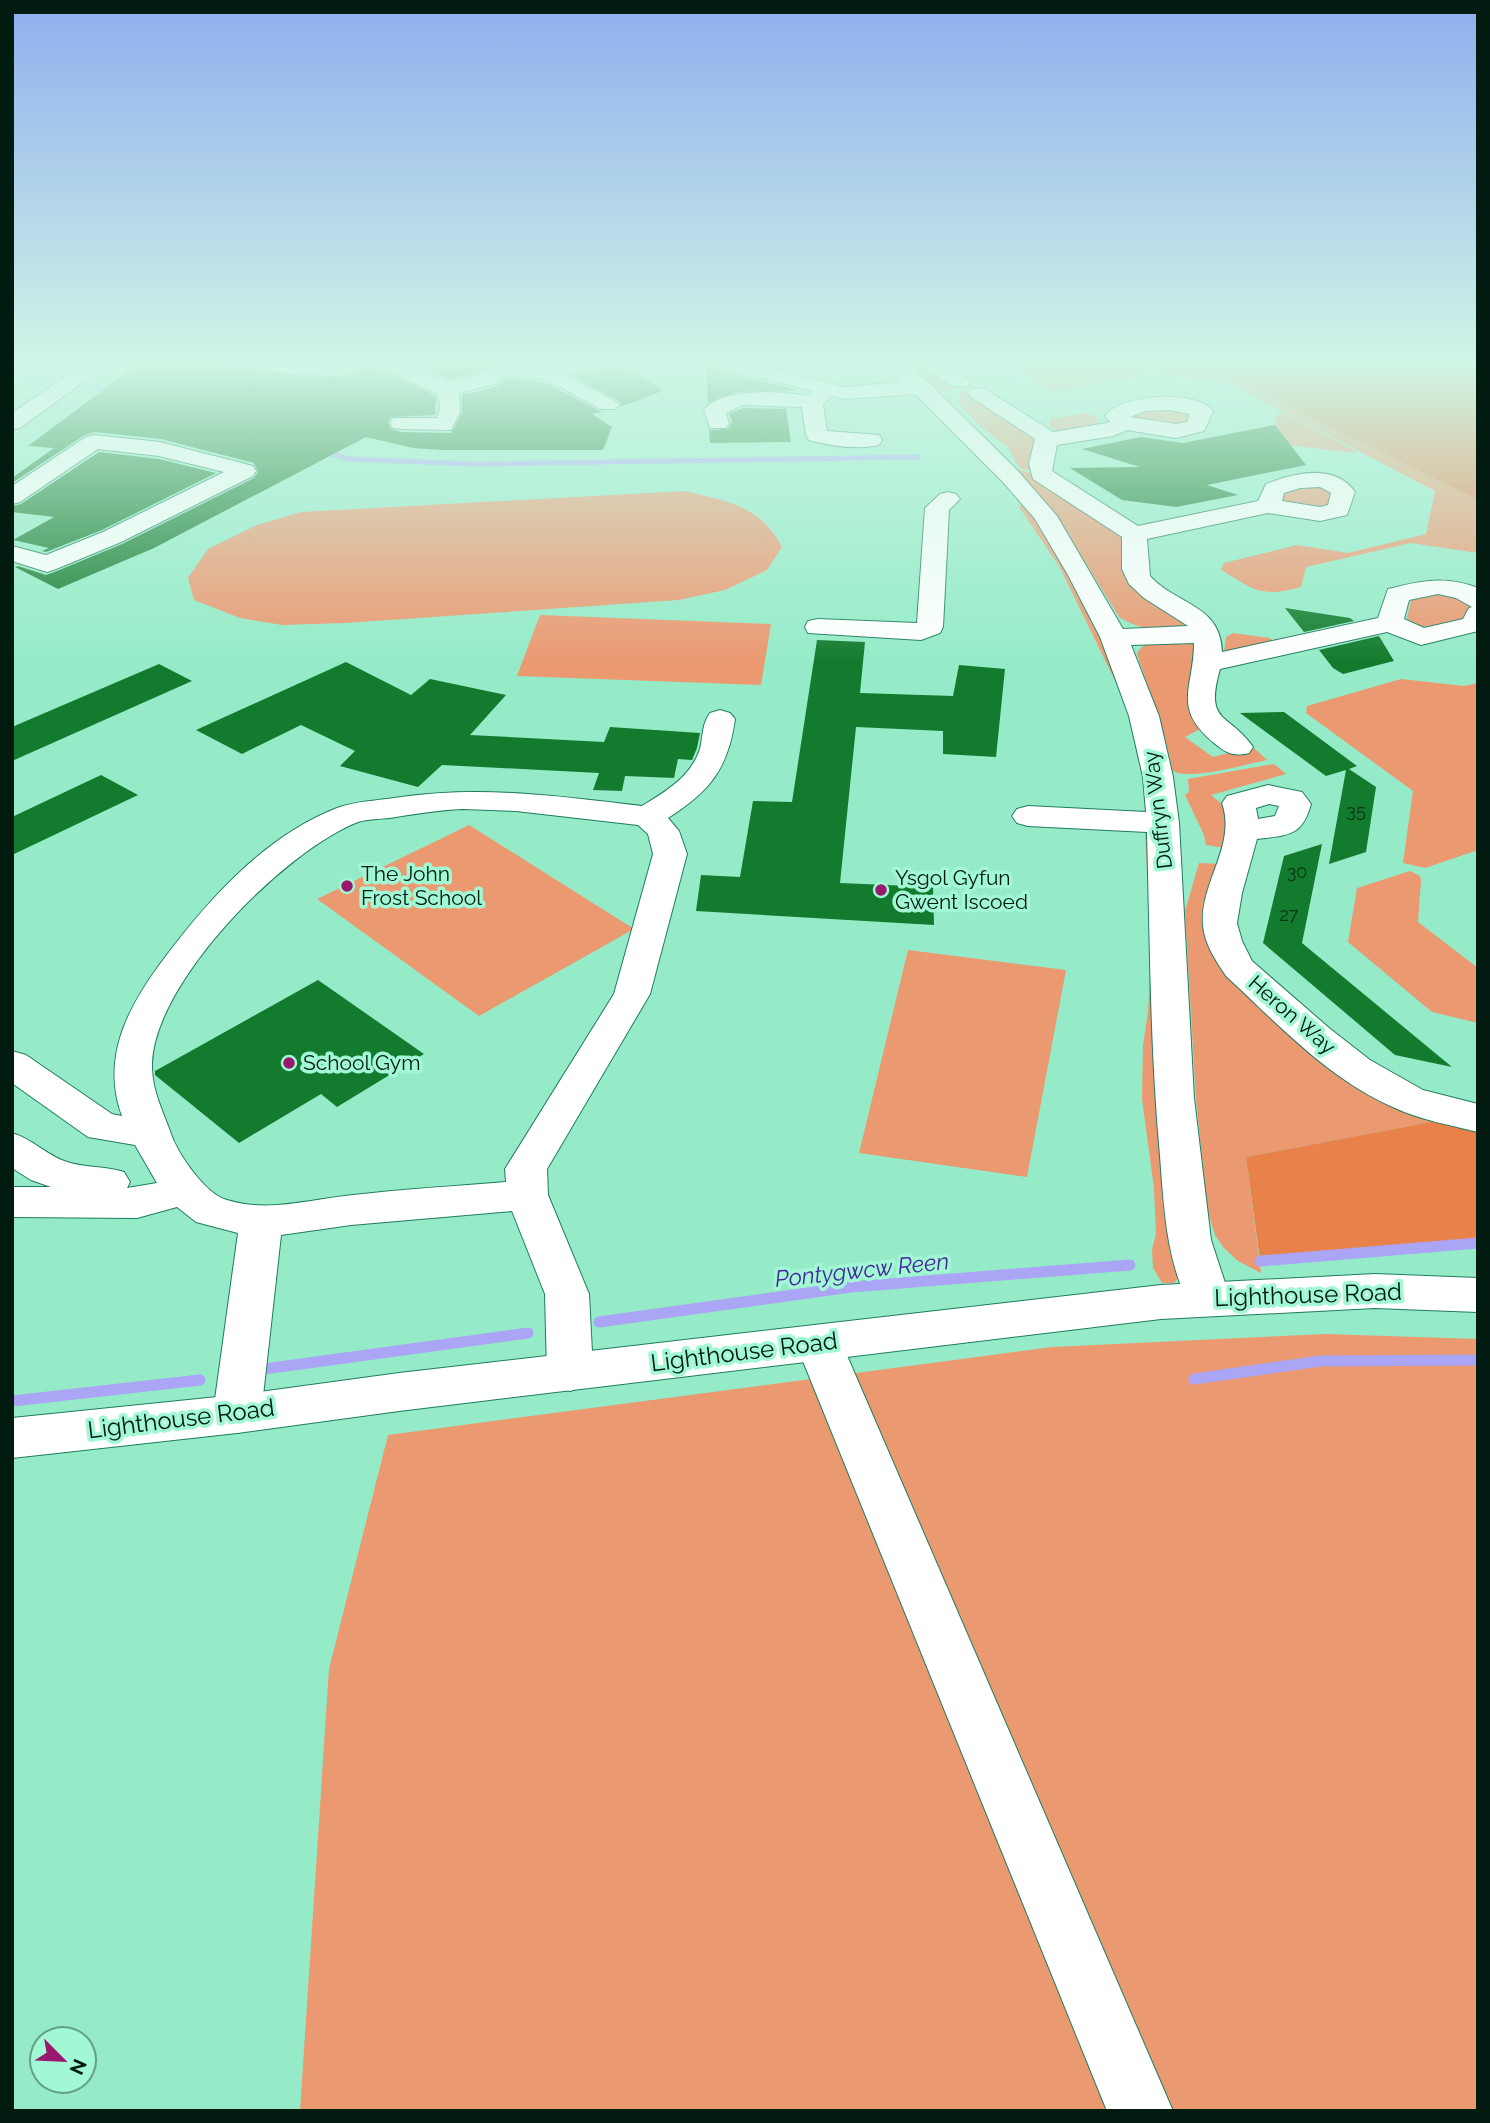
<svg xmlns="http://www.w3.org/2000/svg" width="1490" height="2123" font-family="Raleway,sans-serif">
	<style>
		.green { fill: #eb9971 }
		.forest { fill: #e9814b }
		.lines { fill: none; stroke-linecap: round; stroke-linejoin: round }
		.stream-far1 { stroke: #aba5f6; stroke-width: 5 }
		.stream { stroke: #aba5f6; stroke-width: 11 }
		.building { fill: #137b2e }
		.minor-casing { stroke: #1f7c5e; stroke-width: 2 }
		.major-casing { stroke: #1f7c5e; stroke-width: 2 }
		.minor { fill: #fff; fill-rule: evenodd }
		.major { fill: #fff; fill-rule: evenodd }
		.poi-dot { fill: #99176c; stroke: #a2f8d5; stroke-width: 2.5 }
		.labels { text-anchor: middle; stroke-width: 7; stroke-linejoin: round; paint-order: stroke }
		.number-label { font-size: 18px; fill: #063318 }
		.street-label { font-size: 21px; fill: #011b11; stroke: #a2f8d5 }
		.poi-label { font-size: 21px; fill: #011b11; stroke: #a2f8d5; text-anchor: start }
		.water-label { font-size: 23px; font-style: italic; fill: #45279b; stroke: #a2f8d5 }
		.near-street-label { font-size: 24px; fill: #011b11; stroke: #a2f8d5 }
	</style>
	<rect width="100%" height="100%" fill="#95ebc8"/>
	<g class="green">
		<polygon points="905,365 926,365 956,384 969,383 975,386 935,392"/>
		<path d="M1013 365H1207L1478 500V553L1411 543 1306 567 1301 587C1261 598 1255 590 1221 570L1224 563 1297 545 1348 553 1426 534 1435 491 1224 381 1153 374 1059 391 1047 389 1012 367Z"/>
		<polygon points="977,388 1037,436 1037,472 1019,468 1008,447 980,426 957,401 961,393"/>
		<polygon points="1168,405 1191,411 1187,423 1183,425 1129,419 1128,412"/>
		<polygon points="1087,413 1097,418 1098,424 1059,431 1048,426 1051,419"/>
		<polygon points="1284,413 1355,451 1356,453 1287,445 1268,448 1278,414"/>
		<path d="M1018 470 1038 474 1124 535 1126 565 1186 623C1168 637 1136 628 1119 617L1065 529 1017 473Z"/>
		<polygon points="1310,484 1334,490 1328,509 1282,503 1282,492"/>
		<path d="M685 491C727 501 761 506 782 547L767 570 725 590 679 600 345 623 282 625 240 618 194 600 188 578 208 549 257 525 301 512Z"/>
		<polygon points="1017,504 1029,509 1104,630 1125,701 1059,566"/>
		<path d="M1437 591 1469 600V618C1449 623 1423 635 1407 618L1411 600Z"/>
		<polygon points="540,615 771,624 761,685 517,676"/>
		<polygon points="1233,633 1270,638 1273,641 1224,652 1226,637"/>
		<path d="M1188 643 1196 646 1200 729 1185 737 1213 757 1253 747 1267 760C1246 764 1191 781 1173 771L1163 731 1137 654C1143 637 1172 643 1188 643Z"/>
		<polygon points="1401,679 1464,686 1478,683 1478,850 1425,868 1403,863 1413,791 1306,713 1307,706"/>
		<polygon points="1274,764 1286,774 1211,795 1229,810 1225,848 1206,845 1204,835 1185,795 1189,792 1188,779"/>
		<polygon points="469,825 634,929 479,1016 317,899"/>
		<polygon points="1145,831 1152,836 1179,1277 1174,1283 1162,1283 1153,1268 1152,1249 1156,1234 1154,1188 1142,1099 1143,1046 1148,1011 1151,951"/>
		<polygon points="1199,863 1221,864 1210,937 1441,1120 1246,1157 1261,1273 1238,1261 1224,1248 1215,1235 1207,1208 1196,1099 1185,911"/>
		<polygon points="1410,871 1420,876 1421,880 1418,922 1478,968 1478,1023 1432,1012 1348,942 1357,888"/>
		<polygon points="908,950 1066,970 1027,1177 859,1153"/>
		<polygon points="1325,1334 1478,1339 1478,2111 300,2111 329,1669 388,1435 1052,1347"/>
	</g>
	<g class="forest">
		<polygon points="1478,365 1478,500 1207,366 1207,365"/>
		<polygon points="1441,1120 1478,1128 1478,1243 1452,1247 1260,1260 1246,1157"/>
	</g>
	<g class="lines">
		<g class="stream-far1">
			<polyline points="24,365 55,377"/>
			<polyline points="12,375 41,373"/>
			<polyline points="93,386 116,391"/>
			<polyline points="322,451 348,459 474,464 918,457"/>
		</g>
		<g class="stream">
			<polyline points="1260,1261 1478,1243"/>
			<polyline points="599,1322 851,1287 1130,1265"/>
			<polyline points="264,1369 528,1333"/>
			<polyline points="1194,1379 1320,1361 1478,1360"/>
			<polyline points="12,1401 200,1380"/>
		</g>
	</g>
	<g class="building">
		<polygon points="137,365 197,365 265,370 302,377 346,376 361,366 382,369 436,396 435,415 391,417 388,422 391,429 401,432 451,433 462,413 462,395 493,388 509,378 546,383 602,412 592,414 612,427 603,450 442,450 413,448 366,437 154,548 58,589 15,567 18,566 46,575 57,571 122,544 254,478 258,472 254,463 161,439 94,432 85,435 12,483 12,478 54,448 28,446"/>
		<polygon points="428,365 491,365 477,374 449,379 421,367"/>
		<polygon points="624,365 663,391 620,407 621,403 616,399 570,375"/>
		<polygon points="706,365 719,365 724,372 798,390 737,392 708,403"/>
		<polygon points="743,408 786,409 791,442 710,443 709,430 728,429 732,422 729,414"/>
		<polygon points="1275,425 1306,465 1207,485 1238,495 1176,507 1122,500 1070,468 1140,467 1082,449 1141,437 1183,443"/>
		<polygon points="99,452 159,459 216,473 102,530 46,552 42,551 49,548 13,540 54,517 12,512 12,506 21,504"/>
		<polygon points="1285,608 1350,618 1354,621 1304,632"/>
		<polygon points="1379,636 1394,661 1343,674 1333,668 1319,650"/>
		<polygon points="817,640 865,642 860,693 953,696 959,665 1005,669 996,757 943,754 943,731 856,727 840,883 933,887 934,925 696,911 701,875 740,877 753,801 792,802"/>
		<polygon points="346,662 411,695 430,679 506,695 470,735 604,742 610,727 700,733 697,748 692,760 678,759 674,778 625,776 622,791 593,790 599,773 442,765 418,787 340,766 355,751 301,725 242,754 196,730"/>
		<polygon points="159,664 192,681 12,761 12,727"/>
		<polygon points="1284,712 1357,766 1349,769 1376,787 1366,852 1329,864 1346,770 1326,776 1240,713"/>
		<polygon points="101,775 138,795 12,855 12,817"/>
		<polygon points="1322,844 1302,943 1452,1067 1395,1055 1263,943 1284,856"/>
		<polygon points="318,980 424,1054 337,1107 321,1094 239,1143 155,1075 155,1071"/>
	</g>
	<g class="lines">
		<g class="minor-casing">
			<g id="minor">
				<polygon points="83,365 107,365 20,428 12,429 12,413"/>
				<path d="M262 365H342C332 377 272 377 262 365Z"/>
				<polygon points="382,365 409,365 449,382 478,376 496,365 552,369 615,401 619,405 615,409 601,409 547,380 508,375 492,385 459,393 460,412 451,430 401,429 393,428 390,423 393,418 437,418 440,408 438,394 385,369"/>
				<path d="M722 365H757L845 387 901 382 883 365H905L929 383 1018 471 1057 516 1123 629 1188 626 1144 598 1129 584 1122 569V537L1033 479 1029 464 1035 439 971 397 968 393 971 389H985L1053 432 1107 423 1110 422 1105 416C1120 394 1197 389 1213 411L1204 431 1176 438 1127 430 1113 436 1057 445 1052 471 1138 526 1258 501 1266 484C1294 473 1335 463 1355 492L1347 515 1320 521 1268 513 1147 539 1150 576C1176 605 1221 604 1222 652L1378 618 1388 589C1420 581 1445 575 1478 588V631L1421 645 1387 632 1220 669C1204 725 1229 712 1253 747L1249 753C1233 757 1226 753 1214 743 1171 707 1194 688 1194 643L1131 645 1159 716 1173 777 1179 823 1194 1098 1211 1240 1230 1298 1224 1310 1208 1315 1192 1310C1166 1263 1164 1208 1160 1156 1150 1048 1150 940 1147 832L1028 826 1017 823 1012 816 1017 809 1028 806 1146 812 1143 777 1129 716 1100 637 1068 575 1035 519 1002 481 915 394 845 399 832 396 823 404 827 431 879 435 882 440 879 445C857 450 831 446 809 440L806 435 802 407 742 405 726 413 729 423 726 428H710L704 410C721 387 782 391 807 396L813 391 725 369ZM1170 410 1190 414 1187 422 1176 424 1130 417 1146 411ZM1320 487 1331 493 1328 505 1320 507 1282 501 1284 493 1300 488ZM1438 594 1456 598 1472 607 1469 608 1463 619 1424 628 1404 619 1409 600Z"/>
				<path d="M931 365H951L970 382 967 386C953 390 938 379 929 368Z"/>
				<polygon points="94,435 160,442 253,466 256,471 253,476 121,542 56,569 47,572 12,561 12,546 46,555 103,532 224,472 159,456 98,449 20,502 12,504 12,486 86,437"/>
				<polygon points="948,492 956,494 960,499 949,510 943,627 940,633 921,640 808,633 805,627 808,621 818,619 917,623 925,508 940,494"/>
				<path d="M720 710 730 713 735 719C728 769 710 791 668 818L679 831 687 854 650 994 547 1169 548 1195 589 1294 593 1372 587 1385 570 1391 553 1385 547 1372 545 1294 512 1211 351 1225 281 1235 261 1414 254 1428 237 1433 220 1428 213 1414 238 1233 196 1222 177 1207 137 1218 12 1217V1187H51L31 1180 12 1168V1133C33 1139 47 1156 67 1162 86 1168 105 1166 124 1172L130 1182 127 1188 157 1183 135 1145 88 1137 12 1083V1051L26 1055 112 1114 122 1116C101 1059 127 1009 160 964 206 902 263 837 337 808 355 801 375 801 394 798 484 785 554 796 642 806 665 792 691 777 700 749 703 737 702 723 710 713ZM463 809 516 811 638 825 648 834 653 854 614 994 505 1169 506 1182C455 1186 404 1189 353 1195 312 1199 268 1213 227 1200 205 1194 178 1154 171 1134 163 1111 151 1089 152 1063 155 981 284 851 358 822 368 819 379 819 390 818 414 814 438 810 463 809Z"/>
				<path d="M1268 785 1302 792 1311 804C1302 837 1288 835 1257 839L1242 893 1237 923 1242 941 1252 961 1329 1028 1370 1060 1423 1090 1478 1104V1132C1450 1125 1421 1120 1395 1108 1329 1080 1278 1024 1226 976 1216 961 1205 945 1203 926 1199 883 1237 846 1222 803L1227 796ZM1269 804 1279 806 1275 816 1258 819 1256 808Z"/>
				<polygon points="819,1326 835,1331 842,1344 1173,2111 1107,2111 796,1344 803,1331"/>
			</g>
		</g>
		<g class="major-casing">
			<polygon id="major" points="1375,1274 1478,1278 1478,1312 1375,1308 1161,1319 399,1411 237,1433 12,1458 12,1418 237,1395 399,1373 1161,1285"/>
		</g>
		<use href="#minor" class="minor"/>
		<use href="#major" class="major"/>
	</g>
	<linearGradient id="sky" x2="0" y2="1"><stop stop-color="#8faeee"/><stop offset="0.55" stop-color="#cff6e6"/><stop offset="1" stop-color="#cff6e6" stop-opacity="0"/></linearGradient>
	<rect width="1490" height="662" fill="url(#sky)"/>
	<g class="poi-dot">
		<circle cx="347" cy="886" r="7"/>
		<circle cx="881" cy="890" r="7"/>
		<circle cx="289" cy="1063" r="7"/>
	</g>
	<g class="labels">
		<g class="number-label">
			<text x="1356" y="817">35</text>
			<text x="1297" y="878">30</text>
			<text x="1289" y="921">27</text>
		</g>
		<g class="street-label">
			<text transform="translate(1158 810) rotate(-97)" y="7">Duffryn Way</text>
			<text transform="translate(1292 1015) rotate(41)" y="7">Heron Way</text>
		</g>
		<g class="poi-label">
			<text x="361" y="881">The John<tspan x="361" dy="24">Frost School</tspan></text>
			<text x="895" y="885">Ysgol Gyfun<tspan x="895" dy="24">Gwent Iscoed</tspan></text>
			<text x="303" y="1070">School Gym</text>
		</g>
		<g class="water-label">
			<text transform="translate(862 1270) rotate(-6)" y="8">Pontygwcw Reen</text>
		</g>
		<g class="near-street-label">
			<text transform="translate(1308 1295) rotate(-2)" y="8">Lighthouse Road</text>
			<text transform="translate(744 1352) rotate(-7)" y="8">Lighthouse Road</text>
			<text transform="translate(181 1419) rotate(-7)" y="8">Lighthouse Road</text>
		</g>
	</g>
	<rect width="1490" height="2123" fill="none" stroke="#011b11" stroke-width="28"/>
	<g transform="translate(63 2060) rotate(114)"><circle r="33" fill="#a2f8d5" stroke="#62a087" stroke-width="2"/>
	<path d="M0-5L12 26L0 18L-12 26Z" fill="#99176c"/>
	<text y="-10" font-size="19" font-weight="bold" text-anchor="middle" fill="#011b11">N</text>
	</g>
</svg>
